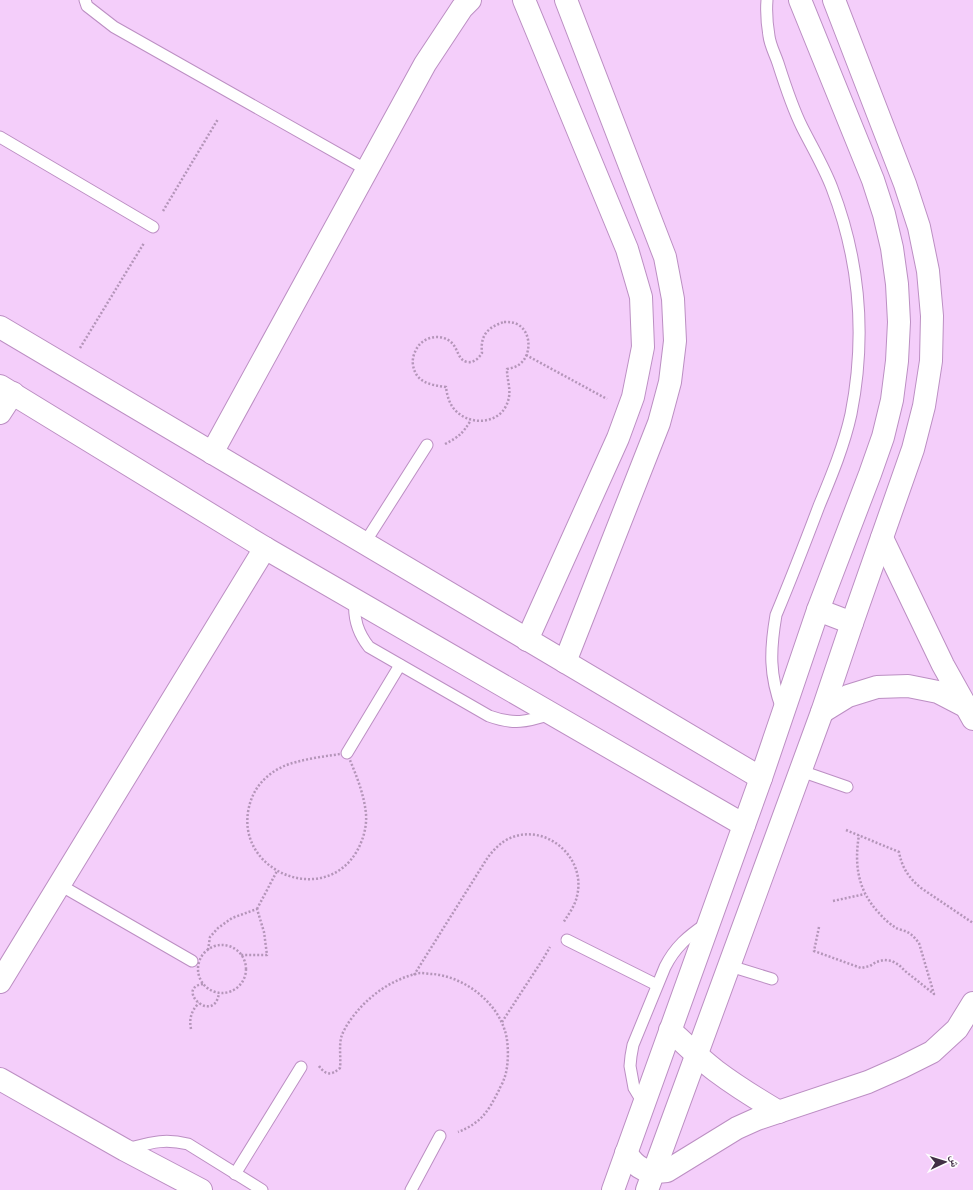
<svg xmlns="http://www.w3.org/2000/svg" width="973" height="1190" font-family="'Sofia Sans Condensed','Noto Naskh Arabic',sans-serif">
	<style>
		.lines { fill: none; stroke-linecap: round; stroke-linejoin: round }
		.lane-casing { stroke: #bc8fc3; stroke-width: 13 }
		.street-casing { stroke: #bc8fc3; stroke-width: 24 }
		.path { stroke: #b495b9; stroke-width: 2.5; stroke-dasharray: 2 2; stroke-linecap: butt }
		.lane { stroke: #fff; stroke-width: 11 }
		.street { stroke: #fff; stroke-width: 22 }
	</style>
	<rect width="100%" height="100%" fill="#f4cefa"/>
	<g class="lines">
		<g class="lane-casing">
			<g id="lane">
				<polyline points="85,0 87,6 114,27 367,170"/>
				<path d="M767 0C766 12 767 24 769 36 770 45 775 54 778 63 785 85 792 107 802 127 812 147 824 167 832 188 860 261 866 338 851 414 844 446 831 477 819 506 805 543 791 579 776 615 770 650 769 675 782 709"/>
				<polyline points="0,137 153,227"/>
				<polyline points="364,544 427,445"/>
				<path d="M355 600C353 619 358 633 369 647L489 716C514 725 526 722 551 714"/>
				<polyline points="347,753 400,665"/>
				<polyline points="801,771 847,787"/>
				<polyline points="60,885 192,961"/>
				<polyline points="567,940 657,985"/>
				<polyline points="730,966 772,979"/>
				<path d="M643 1103 634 1088 630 1066 631 1056 633 1045 665 967C675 947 688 936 706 924"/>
				<path d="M127 1149C150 1143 163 1138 188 1144L262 1190"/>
				<polyline points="235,1174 301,1067"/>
				<polyline points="411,1190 440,1136"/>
			</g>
		</g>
		<g class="street-casing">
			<g id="street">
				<polyline points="524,0 627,249 641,297 643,347 633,397 618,438 527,640"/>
				<polyline points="0,327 761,778"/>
				<polyline points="0,386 265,548 744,825"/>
				<polyline points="0,413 13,393"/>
				<polyline points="212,453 425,64 462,8 470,0"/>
				<polyline points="882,538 943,665 973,719"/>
				<polyline points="818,610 852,623"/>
				<polyline points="565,662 659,423 670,382 675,341 673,299 665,257 566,0"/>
				<polyline points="822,712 848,696 877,687 908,686 938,692 965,706"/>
				<polyline points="0,982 265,548"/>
				<path d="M670 1030C685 1044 700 1059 716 1071 736 1086 757 1099 779 1112"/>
				<polyline points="0,1079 125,1150 201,1190"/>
				<path d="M626 1153C638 1170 646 1173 667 1171L737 1128 757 1119 868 1082 902 1067 932 1052 957 1029 973 1003"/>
				<polyline points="613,1190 761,778 818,610 870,474 883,437 892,400 897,361 899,322 897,284 892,248 884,214 873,180 800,0"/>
				<polyline points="647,1190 822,712 852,623 913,449 924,406 931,361 932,316 928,271 919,227 905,184 834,0"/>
			</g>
		</g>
		<g class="path">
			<polyline points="163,211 218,119"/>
			<path d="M504 322C509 322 513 322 517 324 531 331 532 353 521 363 517 367 512 368 507 369 507 383 513 392 506 406 497 424 471 425 457 412 450 406 447 396 446 387 431 385 416 383 413 365 412 359 414 353 417 348 424 336 442 333 452 343 458 349 458 360 467 362 474 363 479 358 482 353 480 335 488 327 504 322Z"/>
			<polyline points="80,348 144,243"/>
			<polyline points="526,355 607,399"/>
			<path d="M445 444C459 437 463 433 471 420"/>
			<path d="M347 753C355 772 364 793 366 814 367 827 363 840 357 851 324 908 234 871 249 807 253 789 265 775 282 767 299 759 328 756 347 753Z"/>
			<path d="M846 830 899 852C902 868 909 878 921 888L973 923"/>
			<polyline points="833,901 865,894"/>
			<polyline points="257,909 277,871"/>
			<path d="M819 927 814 951 861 968 870 966 876 962 884 960 892 961 899 965 905 971 934 994 919 943C915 938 911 933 905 931 902 930 898 929 896 928 890 924 884 919 879 913 858 891 854 865 859 835"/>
			<circle cx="222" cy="969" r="24"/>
			<polyline points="208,950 210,937 218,928 232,918 257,909 264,932 267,955 241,955"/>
			<path d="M414 975 488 857C493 851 498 845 506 840 543 820 587 856 577 896 575 906 568 915 563 923"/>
			<path d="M203 984C174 988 214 1026 219 993"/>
			<polyline points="502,1022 543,959 550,947"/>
			<path d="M191 1029C189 1019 191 1011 199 1003"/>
			<path d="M319 1066C326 1076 332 1075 340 1068 341 1058 339 1048 341 1038 344 1026 359 1008 367 1001 382 987 400 977 420 973 424 973 429 974 433 974 464 977 496 1001 505 1031 509 1043 509 1067 504 1079 503 1083 500 1087 499 1090 488 1112 481 1123 458 1132"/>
		</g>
		<use href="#lane" class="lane"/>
		<use href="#street" class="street"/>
	</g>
	<g transform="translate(945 1162) rotate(86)" stroke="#fefefe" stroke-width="3" paint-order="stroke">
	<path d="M0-3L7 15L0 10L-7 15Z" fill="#412f44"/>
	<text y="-6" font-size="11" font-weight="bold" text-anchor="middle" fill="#412f44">ش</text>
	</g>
</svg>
